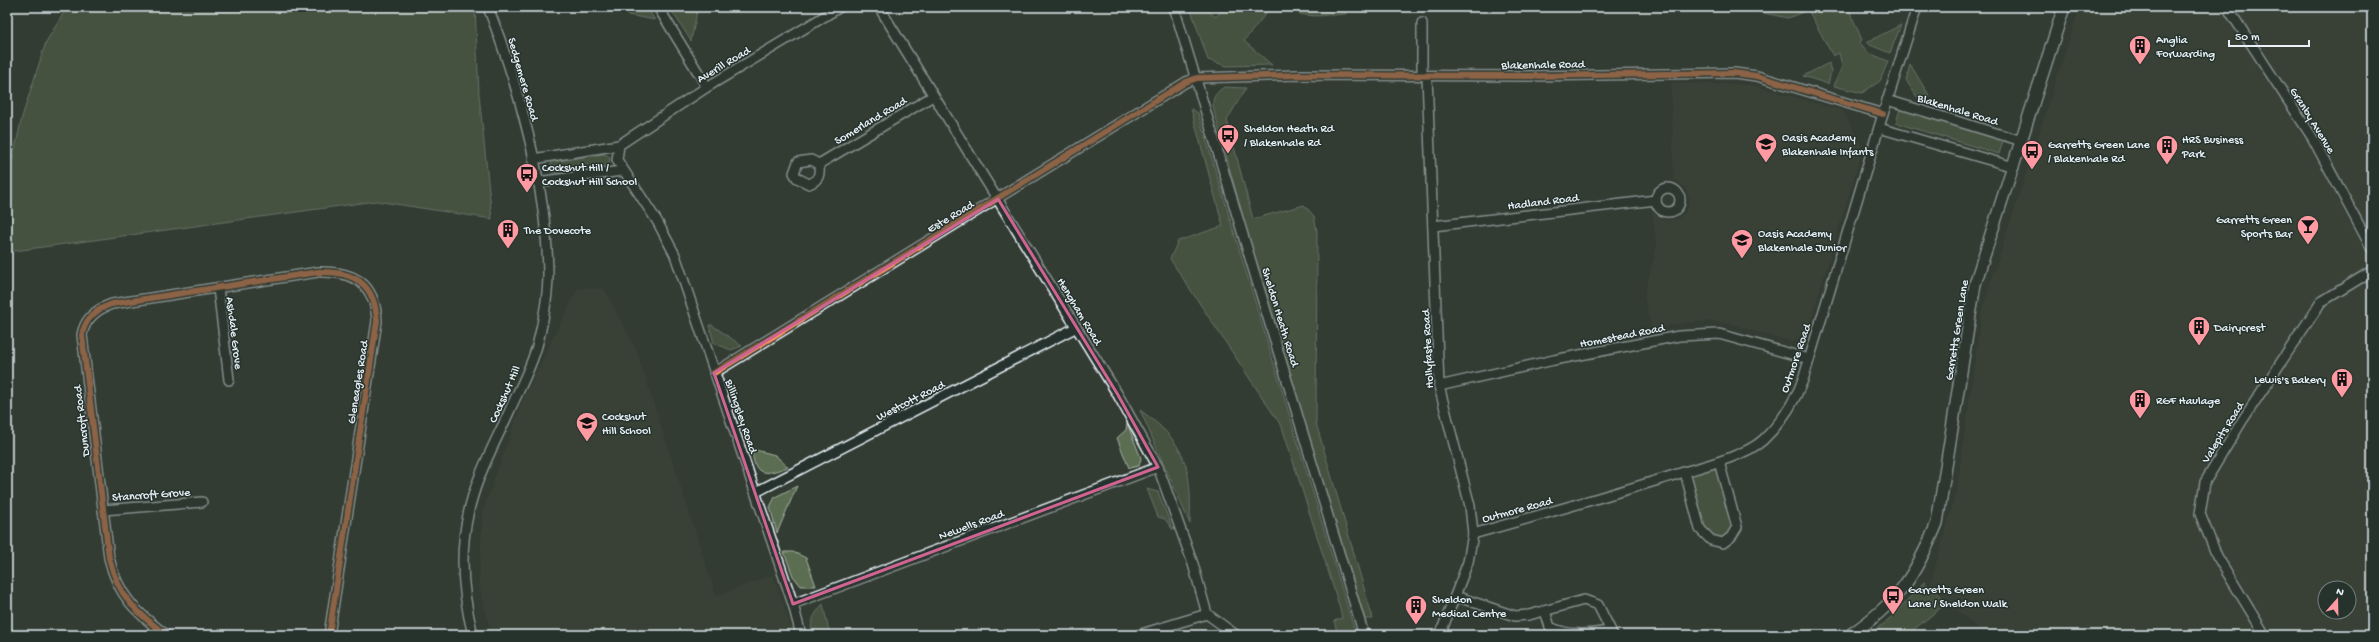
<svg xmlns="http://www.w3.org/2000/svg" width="2379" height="642" font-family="'Gochi Hand',sans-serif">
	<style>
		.built { fill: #42463b; fill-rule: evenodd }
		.green { fill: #5c6e51; stroke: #a2b0a4 }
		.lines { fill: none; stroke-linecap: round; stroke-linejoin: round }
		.minor-casing { stroke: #e8f1f8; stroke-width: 12 }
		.tertiary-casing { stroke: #e8f1f8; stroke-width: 14 }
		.minor { stroke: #26332d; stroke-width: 9 }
		.tertiary { stroke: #26332d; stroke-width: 11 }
		.cycleway-casing { stroke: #26332d; stroke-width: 8 }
		.cycleway { stroke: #f8935d; stroke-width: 6 }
		.marked { fill: none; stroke: #cf6492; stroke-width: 3; stroke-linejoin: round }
		.labels { text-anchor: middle; stroke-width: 3; stroke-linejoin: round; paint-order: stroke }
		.poi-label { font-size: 12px; fill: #e8f1f8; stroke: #26332d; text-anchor: start }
		.street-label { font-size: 12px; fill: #e8f1f8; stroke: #26332d }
	</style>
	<rect width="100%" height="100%" fill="#333c33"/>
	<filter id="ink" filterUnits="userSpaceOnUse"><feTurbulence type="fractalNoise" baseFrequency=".025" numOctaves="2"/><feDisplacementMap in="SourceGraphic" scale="8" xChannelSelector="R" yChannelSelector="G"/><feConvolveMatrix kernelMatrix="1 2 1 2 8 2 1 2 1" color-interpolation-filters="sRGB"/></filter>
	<g filter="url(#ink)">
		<g class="built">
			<path d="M2080 7H2372V635H1985L1930 586 1957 489 1982 310ZM2325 588H2349V612H2325Z"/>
			<polygon points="1671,83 1751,85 1843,111 1863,148 1807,332 1792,342 1732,324 1710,321 1689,322 1652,329 1644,296 1657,247 1652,212 1664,220 1677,219 1686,212 1690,199 1685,187 1674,179"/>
			<polygon points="578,288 604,289 636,349 716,596 773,575 794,635 492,635 479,585 483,511 524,397"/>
		</g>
		<g class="green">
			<polygon points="67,7 475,7 479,94 492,219 376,201 7,252 7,184 22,117 46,42"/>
			<polygon points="623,7 646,7 655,20 628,15"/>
			<polygon points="677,7 698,7 691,41 672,11"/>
			<polygon points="1190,7 1203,7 1216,17 1224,7 1271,7 1244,41 1272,65 1227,66 1208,60"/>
			<path d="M1285 7H1346V14C1326 15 1302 20 1285 7Z"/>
			<polygon points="1667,7 1848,7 1862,40 1859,42 1869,53 1888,61 1880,81 1862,93 1834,86 1842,66 1839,53 1833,56 1808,10 1788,18 1749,10"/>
			<polygon points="1901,25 1890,53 1870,45 1867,42"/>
			<polygon points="1829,63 1831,72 1828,84 1803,76"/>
			<polygon points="1910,64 1930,97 1917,97 1906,80"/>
			<path d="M1224 87 1246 88 1227 120 1253 219 1304 205 1314 216 1317 231 1316 423 1373 619H1365L1248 237 1213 107C1212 97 1216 93 1224 87Z"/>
			<polygon points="1191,109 1198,113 1356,635 1338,635 1334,621 1342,618 1338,602 1282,427 1170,259 1178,241 1223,226"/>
			<polygon points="1900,109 2003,141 1999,154 1896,123"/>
			<polygon points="605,154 610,157 609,163 604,168 552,173 551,162"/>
			<polygon points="709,325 712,325 742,346 731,350 714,343"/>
			<path d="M1140 410C1187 443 1192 468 1190 524Z"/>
			<polygon points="1127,423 1141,458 1139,466 1129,468 1117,438 1126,430"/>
			<path d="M752 449 775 455 788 467C765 475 754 478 752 449Z"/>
			<polygon points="1719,462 1737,527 1723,543 1700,529 1685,472"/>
			<polygon points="797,486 777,533 770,507 775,497"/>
			<polygon points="1147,489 1158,492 1173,530 1165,519 1158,517"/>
			<polygon points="784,552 793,552 806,558 816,586 801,586 793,576"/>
			<polygon points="1924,582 1948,602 1907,635 1865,635 1887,622"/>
			<path d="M823 604 829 631 827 635H813C808 623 815 613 823 604Z"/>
		</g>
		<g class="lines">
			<g class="minor-casing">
				<g id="minor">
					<polyline points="658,7 707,87"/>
					<polyline points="879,7 1118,395 1158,467 1193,564 1207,614 1236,635"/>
					<polyline points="1174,7 1364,635"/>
					<polyline points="2227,7 2312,137 2372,249"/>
					<polyline points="1422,23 1422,75"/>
					<polyline points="1427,76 1439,386 1470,506 1473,534 1468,562 1440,635"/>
					<polyline points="1887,100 2022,141"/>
					<polyline points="1879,128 2014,167"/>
					<polyline points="533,159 619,145"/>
					<path d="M819 164C820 175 819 180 809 184L797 178 794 173 798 162 811 160 819 164 933 96"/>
					<polyline points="537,182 622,171"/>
					<circle cx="1668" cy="200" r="12"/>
					<polyline points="1433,226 1656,200"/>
					<polyline points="218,288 229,380"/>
					<polyline points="714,373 1186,82 1197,78 1298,75 1530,76 1734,73 1757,76 1883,114"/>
					<polyline points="1439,386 1554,360 1679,336 1719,334 1809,359"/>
					<polyline points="1685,472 1700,529 1711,540 1723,543 1731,537 1737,527 1719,462"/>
					<polyline points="756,492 1075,328"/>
					<polyline points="103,510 202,502"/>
					<path d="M1473 534C1544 514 1614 494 1684 472 1705 466 1747 455 1763 440 1781 423 1794 403 1803 380L1883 114 1917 7"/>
					<polyline points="1455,596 1515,616 1529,615 1584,600 1598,605 1613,635"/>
					<polyline points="793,604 1158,467"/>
					<path d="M1545 611 1550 627C1570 637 1589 634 1611 631"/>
					<path d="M166 635C136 612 118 596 109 558L82 335C85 318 97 309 112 304L318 272C354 271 375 283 377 321L329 635"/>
					<path d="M473 635C463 596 459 555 468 515 475 479 494 445 509 412 519 389 532 367 538 342 543 322 548 296 548 274 547 188 519 87 488 7"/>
					<polyline points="801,635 793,604 675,255 657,221 617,160 619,145 707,87 840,7"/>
					<polyline points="1138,635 1207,614"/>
					<polyline points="2265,635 2217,556 2200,514 2205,482 2242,421 2321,302 2372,271"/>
				</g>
			</g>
			<g class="tertiary-casing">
				<path id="tertiary" d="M1850 635C1898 602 1915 577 1937 523L1975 284 2064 7"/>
			</g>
			<use href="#minor" class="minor"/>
			<use href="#tertiary" class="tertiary"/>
			<g class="cycleway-casing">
				<g id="cycleway">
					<polyline points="714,373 1186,82 1197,78 1298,75 1530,76 1734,73 1757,76 1883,114"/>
					<path d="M166 635C136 612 118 596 109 558L82 335C85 318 97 309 112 304L318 272C354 271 375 283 377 321L329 635"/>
				</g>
			</g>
			<use href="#cycleway" class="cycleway"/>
		</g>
	</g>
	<path d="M0 0H2379V642H0ZM998 199 1118 395 1158 467 793 604 714 373Z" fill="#333c33" fill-opacity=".55" fill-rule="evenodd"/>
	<path class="marked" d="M998 199 1118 395 1158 467 793 604 714 373Z"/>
	<defs>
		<g id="building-pin" transform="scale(1.15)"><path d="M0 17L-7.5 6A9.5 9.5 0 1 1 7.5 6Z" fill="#ff9aa2" stroke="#26332d"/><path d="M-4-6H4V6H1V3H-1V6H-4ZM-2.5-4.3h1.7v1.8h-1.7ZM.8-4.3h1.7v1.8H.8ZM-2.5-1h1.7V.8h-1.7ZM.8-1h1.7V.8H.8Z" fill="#111"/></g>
		<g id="bus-pin" transform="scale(1.15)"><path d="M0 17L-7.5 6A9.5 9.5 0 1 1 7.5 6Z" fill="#ff9aa2" stroke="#26332d"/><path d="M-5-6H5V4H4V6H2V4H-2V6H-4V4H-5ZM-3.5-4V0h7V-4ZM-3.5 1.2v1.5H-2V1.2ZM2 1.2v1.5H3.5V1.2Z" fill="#111"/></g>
		<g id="school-pin" transform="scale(1.15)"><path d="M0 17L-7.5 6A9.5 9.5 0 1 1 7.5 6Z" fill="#ff9aa2" stroke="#26332d"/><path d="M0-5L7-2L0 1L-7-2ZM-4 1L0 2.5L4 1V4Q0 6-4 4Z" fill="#111"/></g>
		<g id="bar-pin" transform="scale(1.15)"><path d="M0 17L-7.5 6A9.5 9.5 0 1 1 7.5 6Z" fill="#ff9aa2" stroke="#26332d"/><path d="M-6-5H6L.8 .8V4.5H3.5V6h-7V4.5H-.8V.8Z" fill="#111"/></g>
	</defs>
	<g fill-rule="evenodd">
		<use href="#building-pin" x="2140" y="46"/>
		<use href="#bus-pin" x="1228" y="135"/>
		<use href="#school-pin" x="1766" y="144"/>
		<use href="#building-pin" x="2167" y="146"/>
		<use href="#bus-pin" x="2032" y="151"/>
		<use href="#bus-pin" x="527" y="174"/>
		<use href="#bar-pin" x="2308" y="226"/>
		<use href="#building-pin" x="508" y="230"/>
		<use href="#school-pin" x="1742" y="240"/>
		<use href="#building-pin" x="2199" y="327"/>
		<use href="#building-pin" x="2342" y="379"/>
		<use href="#building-pin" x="2140" y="400"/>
		<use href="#school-pin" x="587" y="423"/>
		<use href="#bus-pin" x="1893" y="596"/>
		<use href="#building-pin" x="1416" y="606"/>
	</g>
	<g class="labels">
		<g class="poi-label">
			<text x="2156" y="43">Anglia<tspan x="2156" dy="14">Forwarding</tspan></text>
			<text x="1244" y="132">Sheldon Heath Rd<tspan x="1244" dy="14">/ Blakenhale Rd</tspan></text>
			<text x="1782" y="141">Oasis Academy<tspan x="1782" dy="14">Blakenhale Infants</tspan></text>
			<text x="2182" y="143">HRS Business<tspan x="2182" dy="14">Park</tspan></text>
			<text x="2048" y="148">Garretts Green Lane<tspan x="2048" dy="14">/ Blakenhale Rd</tspan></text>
			<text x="542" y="171">Cockshut Hill /<tspan x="542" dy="14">Cockshut Hill School</tspan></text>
			<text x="2292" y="223" text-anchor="end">Garretts Green<tspan x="2292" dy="14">Sports Bar</tspan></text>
			<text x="524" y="234">The Dovecote</text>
			<text x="1758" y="237">Oasis Academy<tspan x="1758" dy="14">Blakenhale Junior</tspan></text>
			<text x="2214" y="331">Dairycrest</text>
			<text x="2326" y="383" text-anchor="end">Lewis's Bakery</text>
			<text x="2156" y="404">RGF Haulage</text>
			<text x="602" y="420">Cockshut<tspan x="602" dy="14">Hill School</tspan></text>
			<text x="1908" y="593">Garretts Green<tspan x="1908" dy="14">Lane / Sheldon Walk</tspan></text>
			<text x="1432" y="603">Sheldon<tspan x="1432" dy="14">Medical Centre</tspan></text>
		</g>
		<g class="street-label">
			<text transform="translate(723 64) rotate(-31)" y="4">Averill Road</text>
			<text transform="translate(1543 64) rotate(-1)" y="4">Blakenhale Road</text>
			<text transform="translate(524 79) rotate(74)" y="4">Sedgemere Road</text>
			<text transform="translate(1958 109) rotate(17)" y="4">Blakenhale Road</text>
			<text transform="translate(870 120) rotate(-31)" y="4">Somerland Road</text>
			<text transform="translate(2313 120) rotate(58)" y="4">Granby Avenue</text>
			<text transform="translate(1543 201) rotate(-7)" y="4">Hadland Road</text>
			<text transform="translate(950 216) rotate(-31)" y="4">Este Road</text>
			<text transform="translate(1080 311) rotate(59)" y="4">Hengham Road</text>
			<text transform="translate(1281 317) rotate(73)" y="4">Sheldon Heath Road</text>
			<text transform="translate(1956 330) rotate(-81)" y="4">Garretts Green Lane</text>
			<text transform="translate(235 333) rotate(83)" y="4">Ashdale Grove</text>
			<text transform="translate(1622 335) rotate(-11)" y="4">Homestead Road</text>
			<text transform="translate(1427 349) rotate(-93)" y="4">Hollyfaste Road</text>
			<text transform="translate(1795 358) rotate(-71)" y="4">Outmore Road</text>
			<text transform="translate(357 382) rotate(-81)" y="4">Gleneagles Road</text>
			<text transform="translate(504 394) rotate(-66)" y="4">Cockshut Hill</text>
			<text transform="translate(910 400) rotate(-27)" y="4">Westcott Road</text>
			<text transform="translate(742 416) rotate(71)" y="4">Billingsley Road</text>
			<text transform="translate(81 421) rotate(-97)" y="4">Duncroft Road</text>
			<text transform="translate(2222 432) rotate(-58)" y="4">Valepits Road</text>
			<text transform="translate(151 494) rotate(-4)" y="4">Stancroft Grove</text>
			<text transform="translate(1517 509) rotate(-15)" y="4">Outmore Road</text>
			<text transform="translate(971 524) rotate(-20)" y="4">Newells Road</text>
		</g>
	</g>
	<rect width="2379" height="642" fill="none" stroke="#26332d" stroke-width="24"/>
	<rect x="12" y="12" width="2355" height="618" fill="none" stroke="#e8f1f8" stroke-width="1.5" filter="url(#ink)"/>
	<g transform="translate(2337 600) rotate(20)"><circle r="19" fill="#26332d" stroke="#747f7e"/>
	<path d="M0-3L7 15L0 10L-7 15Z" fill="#ff9aa2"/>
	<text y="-6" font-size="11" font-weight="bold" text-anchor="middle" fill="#e8f1f8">N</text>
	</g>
	<path d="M2229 40v6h80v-6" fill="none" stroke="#e8f1f8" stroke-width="2"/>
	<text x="2235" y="40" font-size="12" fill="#e8f1f8" stroke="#26332d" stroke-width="3" paint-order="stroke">50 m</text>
</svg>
